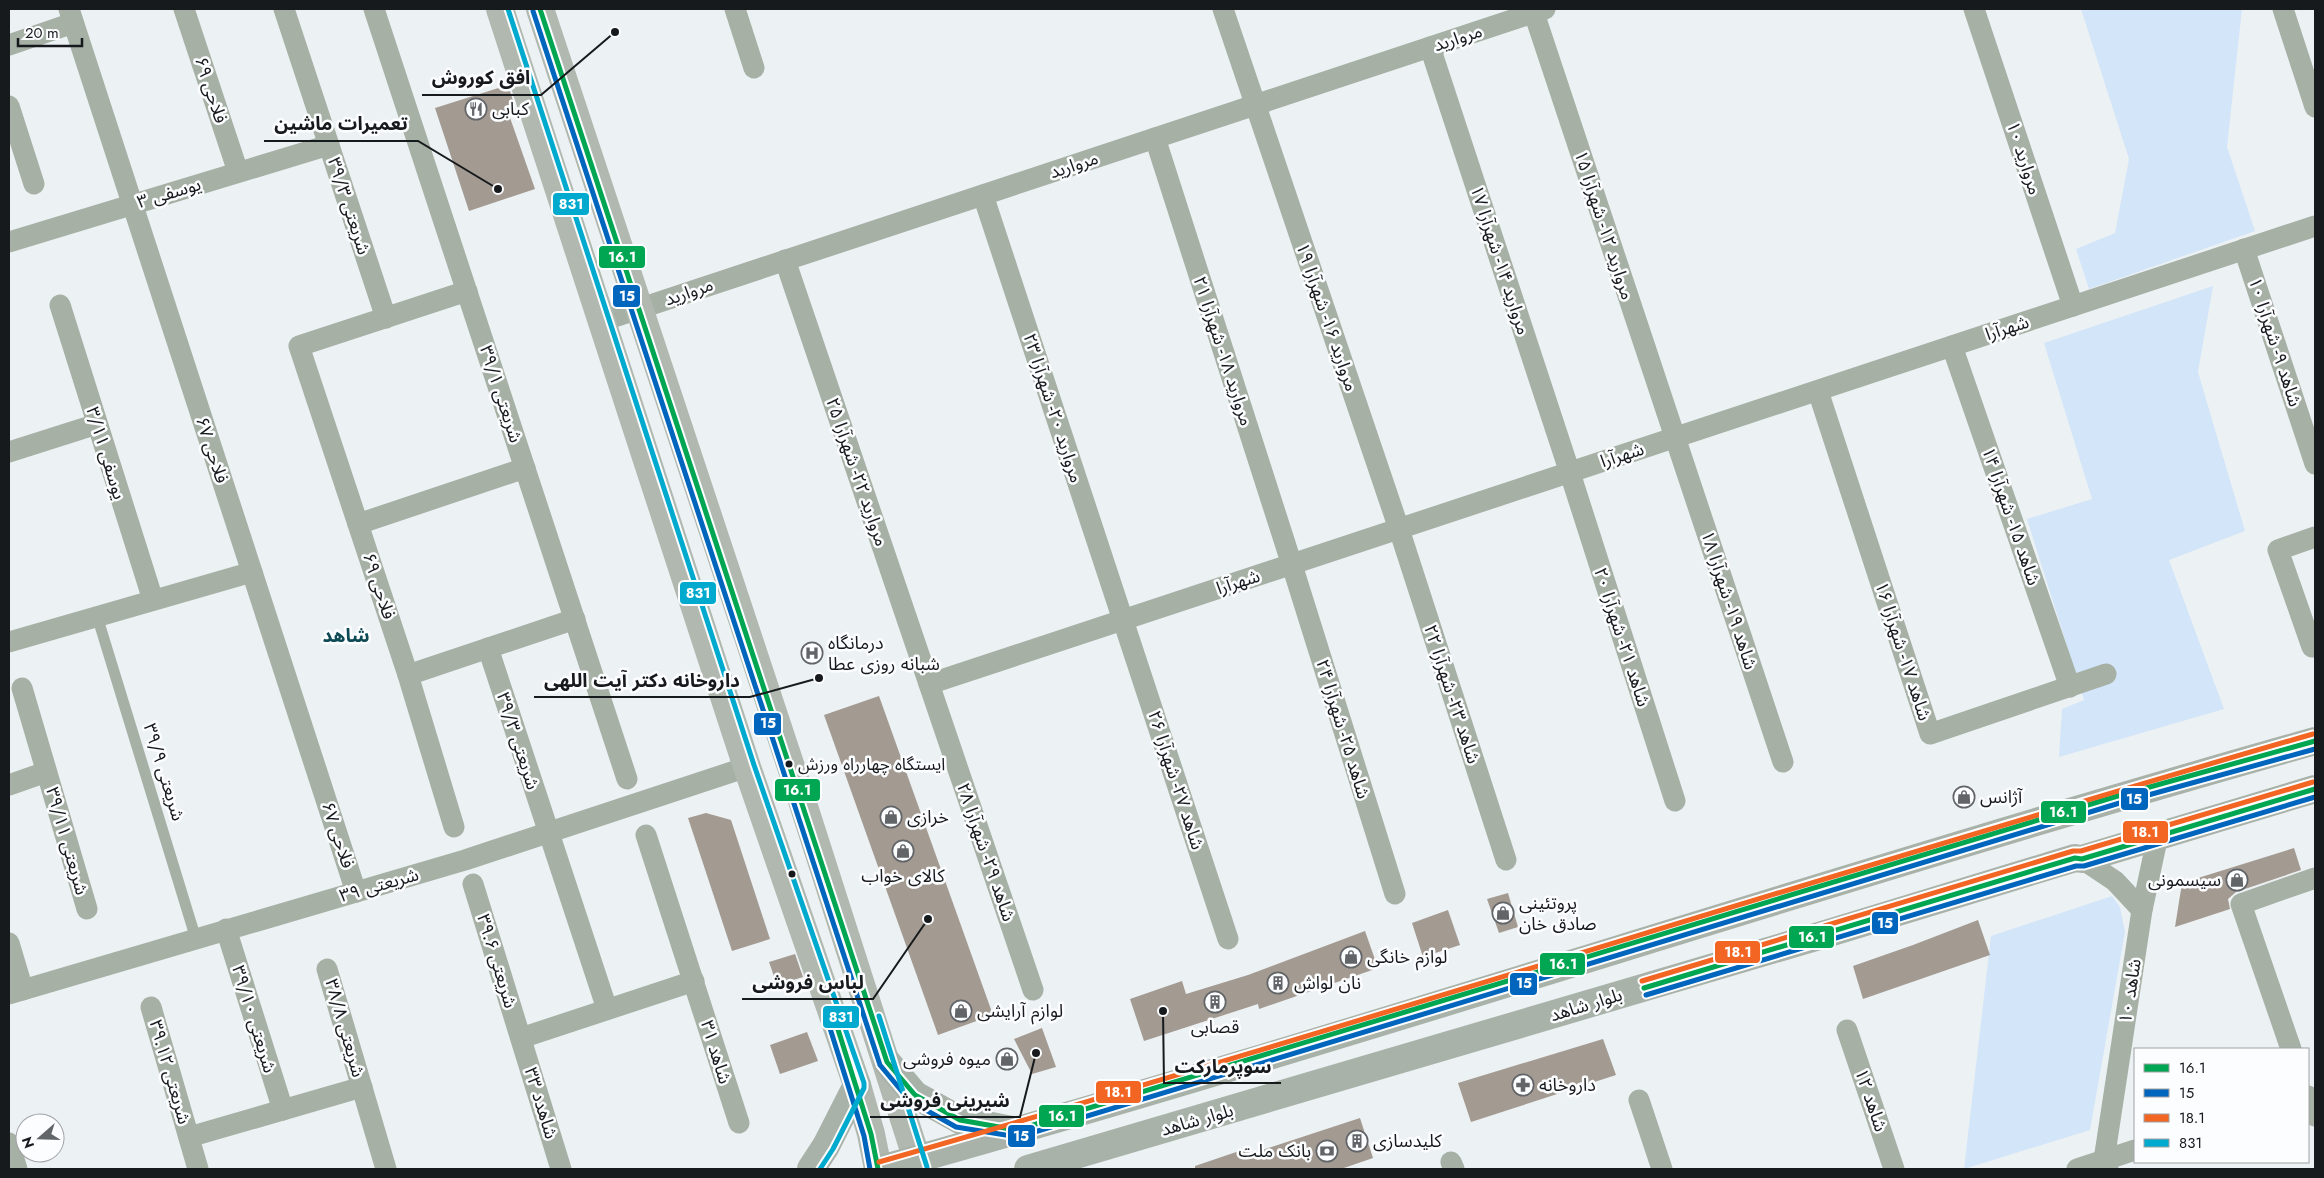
<svg xmlns="http://www.w3.org/2000/svg" width="2324" height="1178" font-family="Jost,'Noto Sans Arabic',sans-serif">
	<style>
		.green { fill: #d3e5f8 }
		.building { fill: #a39a92 }
		.lines { fill: none; stroke-linecap: round; stroke-linejoin: round }
		.lane { stroke: #a6b0a5; stroke-width: 11 }
		.street { stroke: #a6b0a5; stroke-width: 21 }
		.secondary { stroke: #b0b8b0; stroke-width: 28 }
		.primary { stroke: #a9b2a9; stroke-width: 28 }
		.bus-1-casing { stroke: #fcfdff; stroke-width: 9 }
		.bus-2-casing { stroke: #fcfdff; stroke-width: 9 }
		.bus-3-casing { stroke: #fcfdff; stroke-width: 9 }
		.bus-4-casing { stroke: #fcfdff; stroke-width: 9 }
		.bus-1 { stroke: #00a651; stroke-width: 5 }
		.bus-2 { stroke: #0065bd; stroke-width: 5 }
		.bus-3 { stroke: #f26522; stroke-width: 5 }
		.bus-4 { stroke: #00a9ce; stroke-width: 5 }
		.bus-dot { fill: #171a1c; stroke: #fcfdff; stroke-width: 2 }
		.labels { text-anchor: middle; stroke-width: 5; stroke-linejoin: round; paint-order: stroke }
		.bus-label { font-size: 17px; fill: #171a1c; stroke: #fcfdff; text-anchor: start }
		.street-label { font-size: 18px; fill: #171a1c; stroke: #fcfdff }
		.poi-label { font-size: 18px; fill: #171a1c; stroke: #fcfdff; text-anchor: start }
		.neighbourhood-label { font-size: 19px; font-weight: bold; fill: #0d4a54; stroke: #fcfdff }
		.leader { fill: none; stroke: #171a1c; stroke-width: 2 }
		.callout-dot { fill: #171a1c; stroke: #fcfdff; stroke-width: 2 }
		.callout-label { font-size: 19px; text-anchor: middle; font-weight: bold; fill: #171a1c; stroke: #fcfdff; stroke-width: 5; stroke-linejoin: round; paint-order: stroke }
		.line-badge { stroke: #fcfdff; stroke-width: 2 }
		.badge-label { font-size: 14px; text-anchor: middle; font-weight: bold; fill: #fff }
	</style>
	<rect width="100%" height="100%" fill="#ecf1f4"/>
	<g class="green">
		<polygon points="2081,9 2242,9 2227,147 2255,231 2089,289 2076,249 2115,233 2129,159"/>
		<polygon points="2213,286 2198,372 2245,531 2169,560 2224,709 2059,757 2062,709 2084,700 2027,519 2092,499 2044,343"/>
		<polygon points="2112,896 2120,907 2125,932 2090,1130 1964,1169 1991,936"/>
	</g>
	<g class="building">
		<polygon points="508,85 516,110 508,112 535,189 469,211 435,108"/>
		<polygon points="879,696 993,1015 938,1035 824,715"/>
		<polygon points="706,813 731,820 770,939 732,951 688,818"/>
		<polygon points="2294,848 2301,870 2236,892 2228,899 2230,909 2175,927 2182,883"/>
		<polygon points="1508,893 1518,927 1499,933 1487,899"/>
		<polygon points="1448,910 1460,945 1423,957 1412,923"/>
		<polygon points="1978,920 1990,955 1863,999 1853,966 1913,945"/>
		<polygon points="1365,931 1378,968 1259,1009 1258,1004 1144,1041 1130,999 1182,981 1186,994 1248,975"/>
		<polygon points="795,954 803,977 777,985 769,962"/>
		<polygon points="1042,1028 1056,1067 1032,1074 1014,1039"/>
		<polygon points="807,1032 818,1061 780,1074 770,1045"/>
		<polygon points="1603,1039 1616,1075 1471,1122 1458,1083"/>
		<polygon points="1360,1118 1373,1158 1341,1169 1195,1169 1195,1166 1248,1148 1250,1154"/>
	</g>
	<g class="lines">
		<polyline class="lane" points="97,616 196,939"/>
		<g class="street">
			<polyline points="69,9 356,892"/>
			<polyline points="184,9 238,172"/>
			<polyline points="284,9 386,318"/>
			<polyline points="374,9 627,779"/>
			<polyline points="735,9 754,68"/>
			<polyline points="1223,9 1399,529 1506,860"/>
			<polyline points="1974,9 2073,306"/>
			<polyline points="2283,9 2315,107"/>
			<polyline points="1534,13 1783,762"/>
			<polyline points="9,45 73,23"/>
			<polyline points="1430,47 1570,473 1675,801"/>
			<polyline points="9,106 34,184"/>
			<polyline points="1155,138 1292,565 1395,894"/>
			<polyline points="983,195 1228,939"/>
			<polyline points="9,242 329,145"/>
			<polyline points="2244,249 2315,464"/>
			<polyline points="785,260 1033,990"/>
			<polyline points="60,305 153,600"/>
			<polyline points="602,321 1545,9"/>
			<polyline points="1952,346 2070,687"/>
			<polyline points="1818,391 1930,734 2106,674"/>
			<polyline points="9,452 97,424"/>
			<polyline points="358,524 525,468"/>
			<polyline points="9,642 252,572"/>
			<polyline points="2312,647 2278,550 2315,537"/>
			<polyline points="488,648 607,1009"/>
			<polyline points="408,675 575,619"/>
			<polyline points="929,684 2315,226"/>
			<polyline points="22,688 87,909"/>
			<polyline points="9,785 46,772"/>
			<polyline points="454,827 408,675 299,346 467,291"/>
			<polyline points="646,835 739,1123"/>
			<polyline points="2082,859 2115,881 2142,910"/>
			<polyline points="473,884 561,1169"/>
			<polyline points="226,929 283,1110"/>
			<polyline points="9,943 23,990"/>
			<polyline points="327,969 386,1169"/>
			<polyline points="9,994 465,860 747,767"/>
			<polyline points="151,1007 198,1169"/>
			<polyline points="1847,1030 1894,1169"/>
			<polyline points="521,1038 694,981"/>
			<polyline points="2291,1049 2241,904 2315,878"/>
			<polyline points="2308,1096 2315,1116"/>
			<polyline points="1639,1100 1662,1169"/>
			<polyline points="189,1137 362,1087"/>
			<polyline points="9,1143 17,1169"/>
			<polyline points="1451,1162 1454,1169"/>
			<polyline points="2077,1169 2135,1150"/>
			<polyline points="2108,1169 2104,1160 2142,910 2158,835"/>
		</g>
		<g class="secondary">
			<polyline points="500,9 747,767 857,1085 871,1134 878,1169"/>
			<polyline points="540,9 798,788 920,1169"/>
		</g>
		<g class="primary">
			<polyline points="887,1062 915,1095 960,1120 1012,1130"/>
			<polyline points="811,1169 826,1146 857,1085"/>
			<path d="M881 1169C1362 1035 1835 876 2315 741"/>
			<polyline points="1028,1169 1819,936 2075,858 2082,859 2315,789"/>
		</g>
		<g class="bus-1-casing">
			<g id="bus-1">
				<polyline points="540,9 887,1062 915,1095 960,1120 1016,1130 2121,795 2315,741"/>
				<polyline points="1644,988 2075,858 2082,859 2315,789"/>
				<polyline points="835,1020 871,1134 878,1169"/>
			</g>
		</g>
		<g class="bus-2-casing">
			<g id="bus-2">
				<polyline points="533,11 880,1065 910,1101 956,1127 1018,1137 2123,802 2315,749"/>
				<polyline points="1646,995 2076,866 2084,866 2315,797"/>
				<polyline points="828,1022 864,1136 870,1169"/>
			</g>
		</g>
		<g class="bus-3-casing">
			<g id="bus-3">
				<polyline points="1642,981 2073,851 2081,851 2313,782"/>
				<path d="M879 1162C1359 1025 1833 872 2313 734"/>
			</g>
		</g>
		<g class="bus-4-casing">
			<g id="bus-4">
				<polyline points="508,9 754,765 864,1083 864,1088 833,1149 820,1169"/>
				<polyline points="879,1016 927,1167"/>
			</g>
		</g>
		<use href="#bus-1" class="bus-1"/>
		<use href="#bus-2" class="bus-2"/>
		<use href="#bus-3" class="bus-3"/>
		<use href="#bus-4" class="bus-4"/>
	</g>
	<defs>
		<g id="restaurant-ring" transform="scale(1.125)"><circle r="9.5" fill="#fcfdff" stroke="#626568" stroke-width="1.5"/><path d="M-5-6h1v4h1v-4h1v4h1v-4h1v5L-1.5 .5V6h-2V.5L-5-1ZM5-6V6H3V1.5H1.5Q1.5-4 5-6Z" fill="#626568"/></g>
		<g id="hospital-ring" transform="scale(1.125)"><circle r="9.5" fill="#fcfdff" stroke="#626568" stroke-width="1.5"/><path d="M-5-5h3v3.5h4V-5h3V5h-3V1.5h-4V5h-3Z" fill="#626568"/></g>
		<g id="shop-ring" transform="scale(1.125)"><circle r="9.5" fill="#fcfdff" stroke="#626568" stroke-width="1.5"/><path d="M-5-2.5h2.3a2.7 3.5 0 0 1 5.4 0H5L5.5 6h-11ZM-1.5-2.5h3a1.5 2.3 0 0 0-3 0Z" fill="#626568"/></g>
		<g id="building-ring" transform="scale(1.125)"><circle r="9.5" fill="#fcfdff" stroke="#626568" stroke-width="1.5"/><path d="M-4-6H4V6H1V3H-1V6H-4ZM-2.5-4.3h1.7v1.8h-1.7ZM.8-4.3h1.7v1.8H.8ZM-2.5-1h1.7V.8h-1.7ZM.8-1h1.7V.8H.8Z" fill="#626568"/></g>
		<g id="pharmacy-ring" transform="scale(1.125)"><circle r="9.5" fill="#fcfdff" stroke="#626568" stroke-width="1.5"/><path d="M-2-6h4v4h4v4h-4v4h-4v-4h-4v-4h4Z" fill="#626568"/></g>
		<g id="bank-ring" transform="scale(1.125)"><circle r="9.5" fill="#fcfdff" stroke="#626568" stroke-width="1.5"/><path d="M-6-4H6V4H-6ZM0-2.3a2.3 2.3 0 1 0 0 4.6a2.3 2.3 0 1 0 0-4.6Z" fill="#626568"/></g>
	</defs>
	<g fill-rule="evenodd">
		<use href="#restaurant-ring" x="476" y="109"/>
		<use href="#hospital-ring" x="812" y="653"/>
		<use href="#shop-ring" x="1964" y="797"/>
		<use href="#shop-ring" x="891" y="817"/>
		<use href="#shop-ring" x="903" y="851"/>
		<use href="#shop-ring" x="2237" y="880"/>
		<use href="#shop-ring" x="1503" y="913"/>
		<use href="#shop-ring" x="1351" y="957"/>
		<use href="#building-ring" x="1278" y="983"/>
		<use href="#building-ring" x="1215" y="1002"/>
		<use href="#shop-ring" x="961" y="1011"/>
		<use href="#shop-ring" x="1007" y="1059"/>
		<use href="#pharmacy-ring" x="1523" y="1085"/>
		<use href="#building-ring" x="1357" y="1141"/>
		<use href="#bank-ring" x="1327" y="1151"/>
	</g>
	<g class="bus-dot">
		<circle cx="789" cy="764" r="4.5"/>
		<circle cx="792" cy="874" r="4.5"/>
	</g>
	<g class="labels">
		<g class="bus-label">
			<text x="798" y="770">ایستگاه چهارراه ورزش</text>
		</g>
		<g class="street-label">
			<text transform="translate(1458 38) rotate(-18)" y="6">مروارید</text>
			<text transform="translate(211 90) rotate(72)" y="6">فلاحی ۶۹</text>
			<text transform="translate(2024 158) rotate(72)" y="6">مروارید ۱۰</text>
			<text transform="translate(1074 165) rotate(-18)" y="6">مروارید</text>
			<text transform="translate(169 193) rotate(-17)" y="6">یوسفی ۳</text>
			<text transform="translate(349 206) rotate(72)" y="6">شریعتی ۳۹/۳</text>
			<text transform="translate(1604 225) rotate(72)" y="6">مروارید ۱۲- شهرآرا ۱۵</text>
			<text transform="translate(1500 260) rotate(72)" y="6">مروارید ۱۴- شهرآرا ۱۷</text>
			<text transform="translate(689 292) rotate(-19)" y="6">مروارید</text>
			<text transform="translate(1327 317) rotate(71)" y="6">مروارید ۱۶- شهرآرا ۱۹</text>
			<text transform="translate(2007 328) rotate(-18)" y="6">شهرآرا</text>
			<text transform="translate(2275 342) rotate(72)" y="6">شاهد ۹- شهرآرا ۱۰</text>
			<text transform="translate(1223 351) rotate(72)" y="6">مروارید ۱۸- شهرآرا ۲۱</text>
			<text transform="translate(501 394) rotate(72)" y="6">شریعتی ۳۹/۱</text>
			<text transform="translate(1053 408) rotate(72)" y="6">مروارید ۲۰- شهرآرا ۲۳</text>
			<text transform="translate(212 450) rotate(72)" y="6">فلاحی ۶۷</text>
			<text transform="translate(106 453) rotate(73)" y="6">یوسفی ۳/۱۱</text>
			<text transform="translate(1622 455) rotate(-18)" y="6">شهرآرا</text>
			<text transform="translate(857 472) rotate(71)" y="6">مروارید ۲۲- شهرآرا ۲۵</text>
			<text transform="translate(2011 516) rotate(71)" y="6">شاهد ۱۵- شهرآرا ۱۴</text>
			<text transform="translate(1238 582) rotate(-18)" y="6">شهرآرا</text>
			<text transform="translate(379 586) rotate(72)" y="6">فلاحی ۶۹</text>
			<text transform="translate(1729 600) rotate(72)" y="6">شاهد ۱۹- شهرآرا ۱۸</text>
			<text transform="translate(1622 637) rotate(72)" y="6">شاهد ۲۱- شهرآرا ۲۰</text>
			<text transform="translate(1903 651) rotate(72)" y="6">شاهد ۱۷- شهرآرا ۱۶</text>
			<text transform="translate(1452 694) rotate(72)" y="6">شاهد ۲۳- شهرآرا ۲۲</text>
			<text transform="translate(1343 729) rotate(73)" y="6">شاهد ۲۵- شهرآرا ۲۴</text>
			<text transform="translate(518 741) rotate(72)" y="6">شریعتی ۳۹/۳</text>
			<text transform="translate(164 772) rotate(73)" y="6">شریعتی ۳۹/۹</text>
			<text transform="translate(1176 780) rotate(72)" y="6">شاهد ۲۷- شهرآرا ۲۶</text>
			<text transform="translate(338 835) rotate(72)" y="6">فلاحی ۶۷</text>
			<text transform="translate(67 841) rotate(74)" y="6">شریعتی ۳۹/۱۱</text>
			<text transform="translate(986 852) rotate(71)" y="6">شاهد ۲۹- شهرآرا ۲۸</text>
			<text transform="translate(379 885) rotate(-16)" y="6">شریعتی ۳۹</text>
			<text transform="translate(497 961) rotate(73)" y="6">شریعتی ۳۹.۶</text>
			<text transform="translate(2130 991) rotate(-81)" y="6">شاهد ۱۰</text>
			<text transform="translate(1586 1005) rotate(-17)" y="6">بلوار شاهد</text>
			<text transform="translate(254 1019) rotate(73)" y="6">شریعتی ۳۹/۱۰</text>
			<text transform="translate(345 1028) rotate(74)" y="6">شریعتی ۳۸/۸</text>
			<text transform="translate(716 1052) rotate(73)" y="6">شاهد ۳۱</text>
			<text transform="translate(170 1072) rotate(74)" y="6">شریعتی ۳۹.۱۲</text>
			<text transform="translate(1871 1100) rotate(71)" y="6">شاهد ۱۲</text>
			<text transform="translate(541 1103) rotate(73)" y="6">شاهدد ۳۳</text>
			<text transform="translate(1197 1120) rotate(-16)" y="6">بلوار شاهد</text>
		</g>
		<g class="poi-label">
			<text x="492" y="115">کبابی</text>
			<text x="828" y="649">درمانگاه<tspan x="828" dy="21">شبانه روزی عطا</tspan></text>
			<text x="1980" y="803">آژانس</text>
			<text x="907" y="823">خرازی</text>
			<text x="903" y="882" text-anchor="middle">کالای خواب</text>
			<text x="2221" y="886" text-anchor="end">سیسمونی</text>
			<text x="1519" y="909">پروتئینی<tspan x="1519" dy="21">صادق خان</tspan></text>
			<text x="1367" y="963">لوازم خانگی</text>
			<text x="1294" y="989">نان لواش</text>
			<text x="977" y="1017">لوازم آرایشی</text>
			<text x="1215" y="1033" text-anchor="middle">قصابی</text>
			<text x="991" y="1065" text-anchor="end">میوه فروشی</text>
			<text x="1539" y="1091">داروخانه</text>
			<text x="1373" y="1147">کلیدسازی</text>
			<text x="1311" y="1157" text-anchor="end">بانک ملت</text>
		</g>
		<g class="neighbourhood-label">
			<text x="346" y="642">شاهد</text>
		</g>
	</g>
	<path class="leader" d="M615 32L541 95H422M498 189L418 141H264M819 678L750 697H534M928 919L873 999H742M1163 1011L1164 1083H1281M1036 1053L1020 1117H870"/>
	<g class="callout-dot">
		<circle cx="615" cy="32" r="5"/>
		<circle cx="498" cy="189" r="5"/>
		<circle cx="819" cy="678" r="5"/>
		<circle cx="928" cy="919" r="5"/>
		<circle cx="1163" cy="1011" r="5"/>
		<circle cx="1036" cy="1053" r="5"/>
	</g>
	<g class="callout-label">
		<text x="481" y="84">افق کوروش</text>
		<text x="341" y="130">تعمیرات ماشین</text>
		<text x="642" y="687">داروخانه دکتر آیت اللهی</text>
		<text x="808" y="989">لباس فروشی</text>
		<text x="1223" y="1073">سوپرمارکت</text>
		<text x="945" y="1107">شیرینی فروشی</text>
	</g>
	<g class="line-badge">
		<rect x="552" y="192" width="38" height="24" rx="5" fill="#00a9ce"/>
		<rect x="598" y="245" width="48" height="24" rx="5" fill="#00a651"/>
		<rect x="612" y="284" width="29" height="24" rx="5" fill="#0065bd"/>
		<rect x="679" y="581" width="38" height="24" rx="5" fill="#00a9ce"/>
		<rect x="753" y="712" width="29" height="24" rx="5" fill="#0065bd"/>
		<rect x="774" y="778" width="47" height="24" rx="5" fill="#00a651"/>
		<rect x="2120" y="787" width="29" height="24" rx="5" fill="#0065bd"/>
		<rect x="2040" y="800" width="47" height="24" rx="5" fill="#00a651"/>
		<rect x="2122" y="820" width="47" height="24" rx="5" fill="#f26522"/>
		<rect x="1871" y="911" width="28" height="24" rx="5" fill="#0065bd"/>
		<rect x="1788" y="925" width="47" height="24" rx="5" fill="#00a651"/>
		<rect x="1714" y="940" width="47" height="24" rx="5" fill="#f26522"/>
		<rect x="1539" y="952" width="47" height="24" rx="5" fill="#00a651"/>
		<rect x="1509" y="972" width="29" height="24" rx="5" fill="#0065bd"/>
		<rect x="822" y="1005" width="38" height="24" rx="5" fill="#00a9ce"/>
		<rect x="1095" y="1080" width="47" height="24" rx="5" fill="#f26522"/>
		<rect x="1038" y="1104" width="47" height="24" rx="5" fill="#00a651"/>
		<rect x="1007" y="1124" width="29" height="24" rx="5" fill="#0065bd"/>
	</g>
	<g class="badge-label">
		<text x="571" y="209">831</text>
		<text x="622" y="262">16.1</text>
		<text x="627" y="301">15</text>
		<text x="698" y="598">831</text>
		<text x="768" y="728">15</text>
		<text x="797" y="795">16.1</text>
		<text x="2134" y="804">15</text>
		<text x="2063" y="817">16.1</text>
		<text x="2145" y="837">18.1</text>
		<text x="1885" y="928">15</text>
		<text x="1812" y="942">16.1</text>
		<text x="1738" y="957">18.1</text>
		<text x="1563" y="969">16.1</text>
		<text x="1524" y="988">15</text>
		<text x="841" y="1022">831</text>
		<text x="1118" y="1097">18.1</text>
		<text x="1062" y="1121">16.1</text>
		<text x="1021" y="1141">15</text>
	</g>
	<rect width="2324" height="1178" fill="none" stroke="#171a1c" stroke-width="20"/>
	<rect x="2134" y="1048" width="175" height="115" fill="#fcfdff" stroke="#a0a2a4"/>
	<rect x="2144" y="1064" width="25" height="8" fill="#00a651" stroke="#a0a2a4"/>
	<text x="2179" y="1073" font-size="15" fill="#171a1c">16.1</text>
	<rect x="2144" y="1089" width="25" height="8" fill="#0065bd" stroke="#a0a2a4"/>
	<text x="2179" y="1098" font-size="15" fill="#171a1c">15</text>
	<rect x="2144" y="1114" width="25" height="8" fill="#f26522" stroke="#a0a2a4"/>
	<text x="2179" y="1123" font-size="15" fill="#171a1c">18.1</text>
	<rect x="2144" y="1139" width="25" height="8" fill="#00a9ce" stroke="#a0a2a4"/>
	<text x="2179" y="1148" font-size="15" fill="#171a1c">831</text>
	<g transform="translate(40 1138) rotate(250)"><circle r="24" fill="#fcfdff" stroke="#a0a2a4"/>
	<path d="M0-4L9 19L0 12L-9 19Z" fill="#626568"/>
	<text y="-8" font-size="14" font-weight="bold" text-anchor="middle" fill="#171a1c">N</text>
	</g>
	<path d="M18 38v8h64v-8" fill="none" stroke="#171a1c" stroke-width="2.5"/>
	<text x="25" y="38" font-size="15" fill="#171a1c" stroke="#fcfdff" stroke-width="4" paint-order="stroke">20 m</text>
</svg>
